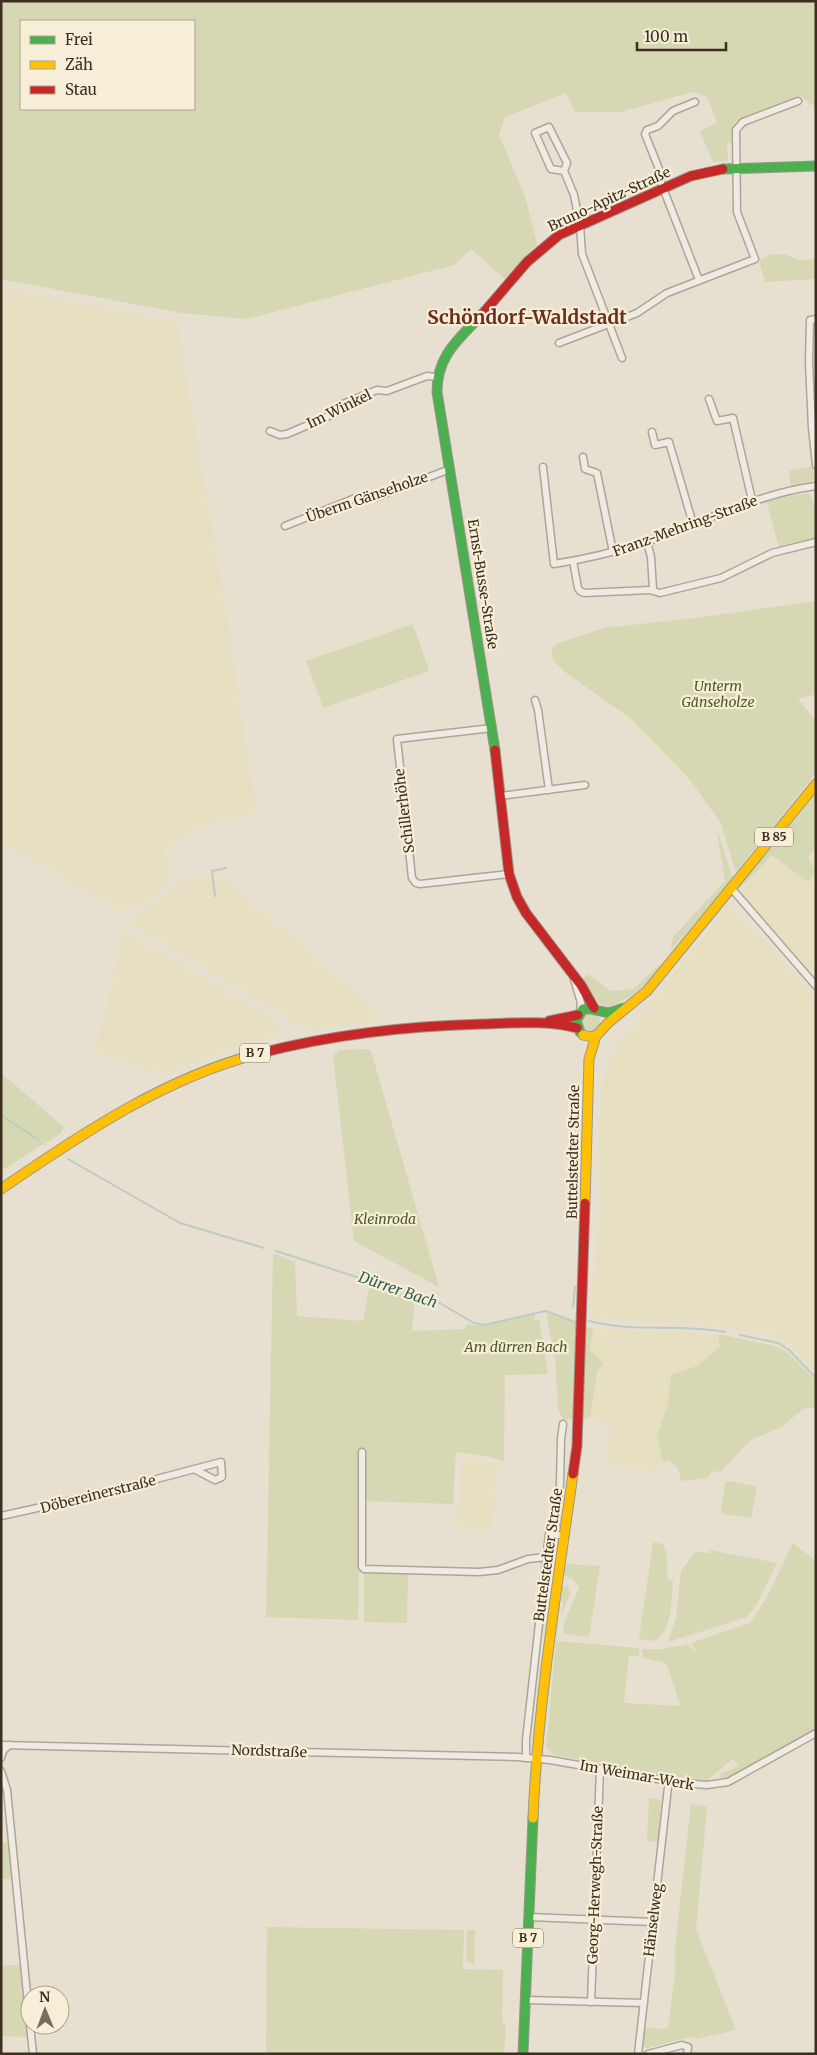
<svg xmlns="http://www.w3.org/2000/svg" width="817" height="2055" font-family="Merriweather,serif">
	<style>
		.farmland { fill: #e6dfc2 }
		.green { fill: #d6d7b3; fill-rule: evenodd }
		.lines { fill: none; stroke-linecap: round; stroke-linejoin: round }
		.stream { stroke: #bcccc2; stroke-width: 2 }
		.street-casing { stroke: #ada599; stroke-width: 9 }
		.fast-casing { stroke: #9c958a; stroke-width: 11 }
		.slow-casing { stroke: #9c958a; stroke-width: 11 }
		.jam-casing { stroke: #9c958a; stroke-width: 11 }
		.street { stroke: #efebe3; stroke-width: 6 }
		.fast { stroke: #4caf50; stroke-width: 9 }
		.slow { stroke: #ffc107; stroke-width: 9 }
		.jam { stroke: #c62828; stroke-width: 9 }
		.labels { text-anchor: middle; stroke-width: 4.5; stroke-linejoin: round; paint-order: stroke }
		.shield { fill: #f7eed8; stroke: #756857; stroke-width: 1 }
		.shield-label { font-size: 12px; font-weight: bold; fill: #3d2e20 }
		.street-label { font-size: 14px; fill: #3d2e20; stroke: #f7eed8 }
		.park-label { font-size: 14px; font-style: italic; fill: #4d5a26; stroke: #f7eed8 }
		.water-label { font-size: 15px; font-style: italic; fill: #2f5d5a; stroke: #f7eed8 }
		.district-label { font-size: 19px; font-weight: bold; fill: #6b2e1e; stroke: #f7eed8 }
	</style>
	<rect width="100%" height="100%" fill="#e7e0d1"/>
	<g class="farmland">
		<polygon points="1,287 177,322 227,617 256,811 186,833 166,848 165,854 170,873 169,882 139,906 123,912 1,843"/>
		<polygon points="816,847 816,963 809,975 763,922 739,889 772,855 815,871 808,857"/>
		<polygon points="216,872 386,1020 307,1030 129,923 165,893 190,877"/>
		<polygon points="728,906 773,949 816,1001 816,1372 795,1349 773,1336 753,1331 694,1323 595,1319 592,1312 600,1190 598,1176 599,1121 605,1068 617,1045 635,1025 644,1010"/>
		<polygon points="124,930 281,1023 273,1038 227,1049 164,1074 95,1054"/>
		<polygon points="593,1328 718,1334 720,1347 697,1366 671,1375 668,1403 657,1438 663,1462 653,1471 645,1472 606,1463 611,1429 609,1424 590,1418 597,1371 603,1365 590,1350"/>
		<polygon points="466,1458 492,1462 499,1466 491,1528 489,1530 459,1528 456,1526 462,1461"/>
	</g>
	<g class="green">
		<path d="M1 1H816V108L801 96 734 123 732 143H727L728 161 713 162 700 131 717 123 707 97 693 92 620 112H575L566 93 505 117 499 135 525 196 537 244 505 279 471 249 454 265 246 319 181 313 1 279ZM21 21H194V109H21Z"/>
		<polygon points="779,254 787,255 798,260 816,259 816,279 765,282 759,261 769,255"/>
		<polygon points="813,466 814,479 809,484 791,488 789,470"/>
		<polygon points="809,493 816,509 816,538 779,547 766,500"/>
		<polygon points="816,601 816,694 798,699 816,721 816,773 736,872 721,823 686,775 630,718 565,672 553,660 552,654 553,647 559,643 604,628 695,618"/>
		<polygon points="413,624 429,671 323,708 306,661"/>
		<polygon points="816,791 816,847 808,857 815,871 808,882 772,855 739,889 738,886"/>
		<polygon points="716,826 733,879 671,950 673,937 725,881"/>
		<path d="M661 963C660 967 656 971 653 975 640 991 627 1000 608 1007L599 1003 589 990 587 991 582 982 584 977 589 974 611 991 634 989Z"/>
		<circle cx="590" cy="1022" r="10"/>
		<polygon points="367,1049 371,1051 439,1287 354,1241 333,1056 339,1050"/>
		<polygon points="1,1073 64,1127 61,1133 1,1171"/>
		<polygon points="273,1253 295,1262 297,1316 363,1321 370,1284 415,1296 412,1331 465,1329 466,1324 484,1326 530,1315 535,1315 535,1320 539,1320 548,1374 505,1375 504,1461 485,1456 456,1452 453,1504 360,1501 358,1620 266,1617"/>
		<polygon points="546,1313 577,1323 574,1419 563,1419 558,1409 555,1359"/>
		<polygon points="585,1327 593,1328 590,1350 603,1362 603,1365 597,1371 590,1418 582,1419"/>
		<polygon points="718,1334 776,1346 787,1352 816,1381 816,1408 806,1407 781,1427 751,1440 720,1472 712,1471 707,1478 681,1481 678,1468 669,1461 663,1462 657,1438 668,1403 671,1375 697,1366 720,1347"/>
		<polygon points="728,1481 755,1486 757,1488 751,1518 723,1514 721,1511 725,1483"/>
		<path d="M653 1542 663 1544 667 1555V1579L673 1580C671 1601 673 1629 655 1641L639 1639Z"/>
		<polygon points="793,1543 816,1561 816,1730 731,1776 721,1779 720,1774 739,1766 733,1759 706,1781 684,1779 554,1755 546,1747 556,1641 639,1648 639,1656 629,1655 624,1703 681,1706 666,1663 643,1658 642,1649 663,1649 688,1644 694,1651 696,1650 691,1643 750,1623 766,1599"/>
		<polygon points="710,1550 777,1563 757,1604 747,1617 668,1642 676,1618 681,1571 695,1552 710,1553"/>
		<polygon points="564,1564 600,1566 589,1637 567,1634 563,1632 564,1623 579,1588 573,1579 563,1575"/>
		<polygon points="364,1573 408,1574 407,1623 364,1622"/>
		<polygon points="568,1585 570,1594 561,1616 563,1602 561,1601 562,1587"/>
		<polygon points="649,1798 661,1800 659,1842 647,1841"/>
		<polygon points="691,1804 707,1807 696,1929 736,2030 696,2039 695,2036 647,2048 643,2045 645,2028 668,2029 675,1973 675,1948"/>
		<polygon points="1,1842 8,1842 12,1879 1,1879"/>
		<polygon points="267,1927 464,1930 463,1969 503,1970 502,2023 506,2023 504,2054 266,2054"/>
		<polygon points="467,1930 475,1930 474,1965 466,1961"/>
		<polygon points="1,1965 20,1965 27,2037 1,2036"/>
	</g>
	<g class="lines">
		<g class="stream">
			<polyline points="215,896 212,871 226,868"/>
			<polyline points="1,1115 39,1140"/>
			<polyline points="68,1159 180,1223 264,1248"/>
			<polyline points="276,1251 366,1280 431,1298 474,1323 484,1325 546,1311 575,1322"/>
			<polyline points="573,1307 575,1287"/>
			<path d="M589 1321C634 1333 680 1323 725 1332"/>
			<polyline points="740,1335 778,1343 789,1350 816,1378"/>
		</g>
		<g class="street-casing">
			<g id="street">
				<polyline points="695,102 673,111 658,126 647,130 645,134 659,169 659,177 663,188 699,280"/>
				<polyline points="564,171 551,169 535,133 549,127 567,163 564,171 574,195 580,225 582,254 622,358"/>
				<polyline points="816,319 810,320 809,363 812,428 816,465"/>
				<polyline points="559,343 637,313 667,293 755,259 737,212 736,130 743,122 798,101"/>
				<polyline points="709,399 717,421 733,418 752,500"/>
				<polyline points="270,431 280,435 287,434 343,410 343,404 377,390 387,391 427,376 437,377"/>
				<polyline points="652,432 655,445 669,442 693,524"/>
				<polyline points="583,457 585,469 597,473 613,552"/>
				<path d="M543 467 554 564C585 559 616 552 646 542 704 523 755 494 816 486"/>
				<polyline points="285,526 358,497 377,497 450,469"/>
				<polyline points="647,542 651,557 653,590"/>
				<polyline points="573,561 578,588 580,591 584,593 650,590 660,593 721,578 772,553 816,542"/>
				<polyline points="535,700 538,710 549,790"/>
				<polyline points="492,728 397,739 412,878 416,883 420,884 509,874"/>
				<polyline points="500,796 585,785"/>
				<polyline points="732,889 816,986"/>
				<polyline points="574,979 581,1003 580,1012"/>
				<polyline points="362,1452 362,1567 364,1569 479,1572 498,1570 528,1559 546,1557"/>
				<polyline points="1,1516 96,1495 221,1462 222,1477 215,1480 194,1469"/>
				<polyline points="554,1535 560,1484 561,1439 563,1424"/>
				<polyline points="1,1745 517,1757 550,1760 680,1783 707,1785 728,1782 816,1733"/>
				<polyline points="1,1758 3,1751 9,1745"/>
				<polyline points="526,1758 526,1740 549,1534 565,1536"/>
				<polyline points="1,1771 7,1790 30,2024"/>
				<polyline points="529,1917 653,1922"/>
				<polyline points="526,2000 644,2003"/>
				<polyline points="591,2002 600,1769"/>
				<polyline points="30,2025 33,2054"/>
				<polyline points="638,2054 668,1787"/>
				<polyline points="648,2054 682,2045 688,2047 687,2054"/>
			</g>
		</g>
		<g class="fast-casing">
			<g id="fast">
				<polyline points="723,169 816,166"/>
				<path d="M485 311C461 338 437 353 437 392L495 750"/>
				<polyline points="580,1032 576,1021 583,1009 591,1009 609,1013 624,1008"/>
				<polyline points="523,2054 533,1818"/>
			</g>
		</g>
		<g class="slow-casing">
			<g id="slow">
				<polyline points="583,1035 592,1037 598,1034 608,1023 647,991 816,784"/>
				<path d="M1 1189C82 1134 165 1077 261 1053"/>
				<polyline points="585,1203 589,1059 596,1036"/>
				<path d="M533 1818C538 1703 557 1588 573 1474"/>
			</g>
		</g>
		<g class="jam-casing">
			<g id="jam">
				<polyline points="485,311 527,262 559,235 691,176 723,169"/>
				<polyline points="495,750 509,874 517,897 526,913 581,985 594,1008"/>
				<polyline points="549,1021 578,1015"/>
				<path d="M261 1053C334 1034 407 1026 483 1024 514 1023 546 1020 577 1028"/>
				<polyline points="573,1474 577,1446 585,1203"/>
			</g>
		</g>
		<use href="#street" class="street"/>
		<use href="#fast" class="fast"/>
		<use href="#slow" class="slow"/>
		<use href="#jam" class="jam"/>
	</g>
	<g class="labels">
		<g class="shield">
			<rect x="755" y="827.5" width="38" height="19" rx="4"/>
			<rect x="240" y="1043.5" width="30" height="19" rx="4"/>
			<rect x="513" y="1928.5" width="30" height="19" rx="4"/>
		</g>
		<g class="shield-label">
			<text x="774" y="841">B 85</text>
			<text x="255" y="1057">B 7</text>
			<text x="528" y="1942">B 7</text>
		</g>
		<g class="street-label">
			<text transform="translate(609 199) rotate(-25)" y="5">Bruno-Apitz-Straße</text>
			<text transform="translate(339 409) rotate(-26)" y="5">Im Winkel</text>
			<text transform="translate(367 497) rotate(-19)" y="5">Überm Gänseholze</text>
			<text transform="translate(685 526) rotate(-20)" y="5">Franz-Mehring-Straße</text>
			<text transform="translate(483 584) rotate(81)" y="5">Ernst-Busse-Straße</text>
			<text transform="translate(404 811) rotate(-97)" y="5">Schillerhöhe</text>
			<text transform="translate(573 1152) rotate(-89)" y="5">Buttelstedter Straße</text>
			<text transform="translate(98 1494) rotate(-14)" y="5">Döbereinerstraße</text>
			<text transform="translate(548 1555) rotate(-82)" y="5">Buttelstedter Straße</text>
			<text transform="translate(269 1751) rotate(2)" y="5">Nordstraße</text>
			<text transform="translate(637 1775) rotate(10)" y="5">Im Weimar-Werk</text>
			<text transform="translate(595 1885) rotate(-88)" y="5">Georg-Herwegh-Straße</text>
			<text transform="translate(653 1920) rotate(-83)" y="5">Hänselweg</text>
		</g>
		<g class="park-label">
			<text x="718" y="691">Unterm<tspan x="718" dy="16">Gänseholze</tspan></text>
			<text x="385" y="1224">Kleinroda</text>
			<text x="516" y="1352">Am dürren Bach</text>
		</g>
		<g class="water-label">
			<text transform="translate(398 1290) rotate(19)" y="5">Dürrer Bach</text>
		</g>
		<g class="district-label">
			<text x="527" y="324">Schöndorf-Waldstadt</text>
		</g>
	</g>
	<rect width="817" height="2055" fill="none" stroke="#3d2e20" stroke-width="5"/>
	<rect x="20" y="20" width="175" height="90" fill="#f7eed8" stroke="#ada18e"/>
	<rect x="30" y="36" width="25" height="8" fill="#4caf50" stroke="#ada18e"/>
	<text x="65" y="45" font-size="15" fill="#3d2e20">Frei</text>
	<rect x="30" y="61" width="25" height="8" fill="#ffc107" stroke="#ada18e"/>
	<text x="65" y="70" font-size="15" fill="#3d2e20">Zäh</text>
	<rect x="30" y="86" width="25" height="8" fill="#c62828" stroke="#ada18e"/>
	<text x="65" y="95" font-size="15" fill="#3d2e20">Stau</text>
	<g transform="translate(45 2010) rotate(359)"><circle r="24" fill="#f7eed8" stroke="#ada18e"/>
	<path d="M0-4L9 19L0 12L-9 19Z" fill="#786c5e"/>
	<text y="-8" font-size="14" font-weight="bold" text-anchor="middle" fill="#3d2e20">N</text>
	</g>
	<path d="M637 42v8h89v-8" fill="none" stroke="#3d2e20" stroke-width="2.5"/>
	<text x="644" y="42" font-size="15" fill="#3d2e20" stroke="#f7eed8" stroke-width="4" paint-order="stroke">100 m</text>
</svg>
